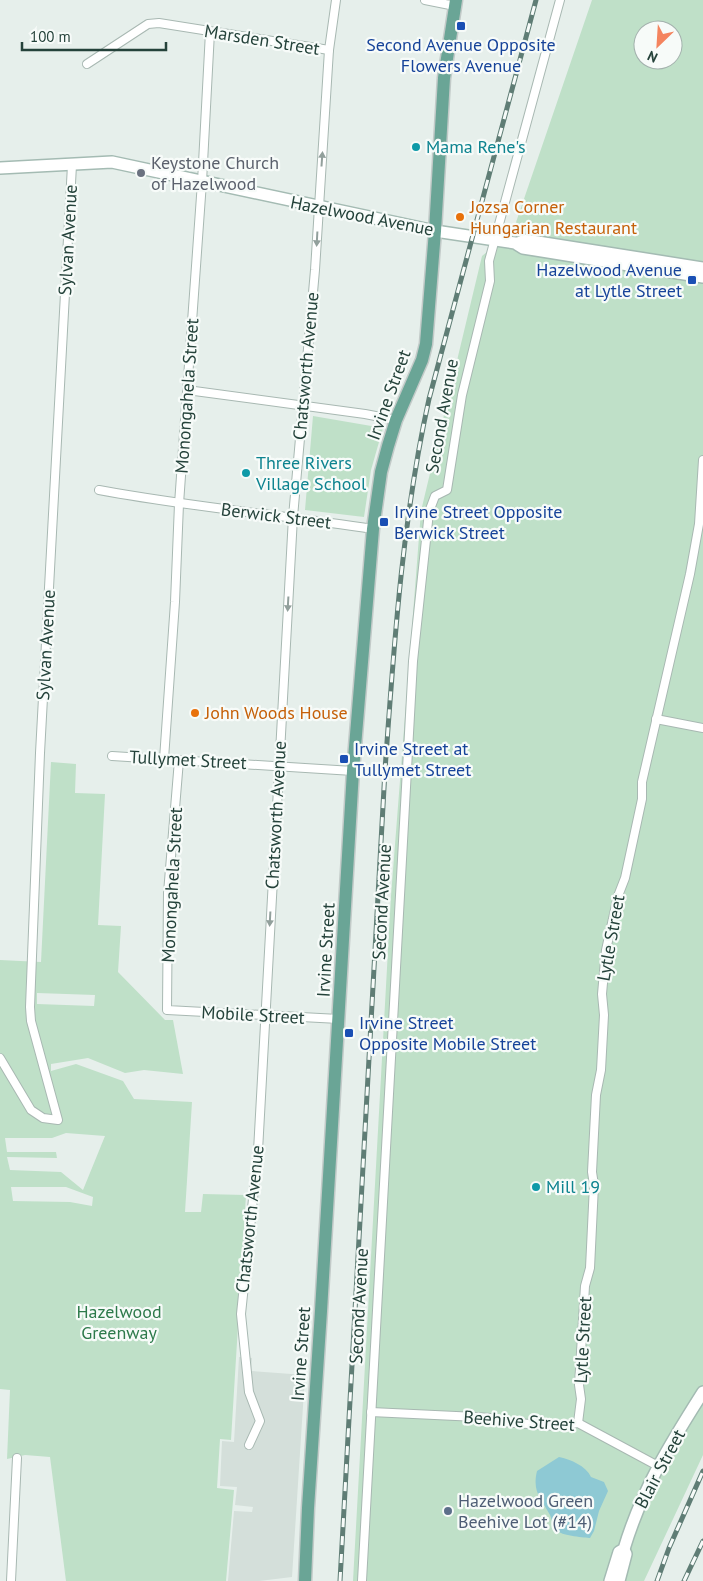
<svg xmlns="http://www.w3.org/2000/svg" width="703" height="1581" font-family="'PT Sans',sans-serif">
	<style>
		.built { fill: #d4dfda }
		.green { fill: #bfe0c8; fill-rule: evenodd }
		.water { fill: #8ec9d4 }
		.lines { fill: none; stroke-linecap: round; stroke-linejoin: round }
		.street-casing { stroke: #a8b8b2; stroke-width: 10 }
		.secondary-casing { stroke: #a4bbb3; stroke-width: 14 }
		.primary-casing { stroke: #c2cac8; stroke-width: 15 }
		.street { stroke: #fff; stroke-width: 8 }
		.secondary { stroke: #fff; stroke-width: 11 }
		.primary { stroke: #6aa596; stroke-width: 12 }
		.rail-casing { stroke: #5f7d75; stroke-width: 5 }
		.rail { stroke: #f7fbf9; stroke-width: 3; stroke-dasharray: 9; stroke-linecap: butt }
		.oneway { fill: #92a09c }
		.transit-dot { fill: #1a4fb4; stroke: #f7fbf9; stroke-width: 2 }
		.culture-dot { fill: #0f9aa8; stroke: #f7fbf9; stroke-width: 2 }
		.worship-dot { fill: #6b7280; stroke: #f7fbf9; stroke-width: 2 }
		.food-dot { fill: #e8710a; stroke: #f7fbf9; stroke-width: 2 }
		.service-dot { fill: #5c6f8a; stroke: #f7fbf9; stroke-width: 2 }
		.labels { text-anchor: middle; stroke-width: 4.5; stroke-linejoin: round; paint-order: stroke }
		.street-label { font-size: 18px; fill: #24423a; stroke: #f7fbf9 }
		.transit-label { font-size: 18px; fill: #164399; stroke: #f7fbf9; text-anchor: start }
		.culture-label { font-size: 18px; fill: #0d838f; stroke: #f7fbf9; text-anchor: start }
		.worship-label { font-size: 18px; fill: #5b616d; stroke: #f7fbf9; text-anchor: start }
		.food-label { font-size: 18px; fill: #c56008; stroke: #f7fbf9; text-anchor: start }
		.park-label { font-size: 18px; fill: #2d7a4b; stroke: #f7fbf9 }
		.service-label { font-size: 18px; fill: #4e5e75; stroke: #f7fbf9; text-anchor: start }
	</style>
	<rect width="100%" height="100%" fill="#e6efeb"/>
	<polygon class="built" points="239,1357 252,1358 251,1371 305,1375 292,1577 259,1581 228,1581 234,1511 252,1512 253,1507 235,1505 237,1487 220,1486 222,1441 234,1442"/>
	<g class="green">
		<path d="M592 0H703V1455L644 1581H353L391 896 421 511 482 256 513 231ZM643 30H673V60H643Z"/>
		<polygon points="313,416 383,428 371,470 364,517 305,510"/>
		<path d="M51 762 76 764 75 793 105 794 98 925 121 926 118 972 165 1020H173L183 1074 144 1070 125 1073 88 1058 51 1064V1071L76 1064 123 1081 134 1099 192 1102 185 1212H201L203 1194 246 1195 231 1440 220 1439 217 1488 234 1490 226 1581H66L50 1457 25 1455 7 1459 10 1390 0 1389V960L41 962ZM37 993 95 995 94 1006 37 1004ZM66 1133 105 1136 83 1190 61 1172 10 1170 7 1157 57 1158 56 1152H7L5 1138H52ZM11 1187H66L93 1197 92 1206 70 1202 13 1201Z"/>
	</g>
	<path class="water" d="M559 1457C570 1459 586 1466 591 1477L604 1482 608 1491 599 1511 594 1531 590 1538C586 1538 562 1535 559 1532 552 1527 553 1522 550 1515 541 1498 532 1492 537 1471Z"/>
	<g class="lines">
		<g class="street-casing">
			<g id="street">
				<polyline points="425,0 455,6"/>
				<polyline points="87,64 148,24 159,23 329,50"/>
				<polyline points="187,390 365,414 396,420"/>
				<path d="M99 490C190 507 282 515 373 529"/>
				<polyline points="656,719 703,728"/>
				<polyline points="112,756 353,771"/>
				<polyline points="164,759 175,602 179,504 202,182 210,32"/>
				<polyline points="179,760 168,893 167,1010 339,1019"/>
				<polyline points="0,1058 31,1110 43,1118 58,1120 31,1021 30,1007 40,753 72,165"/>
				<polyline points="371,1412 477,1417 490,1418 503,1422 555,1426 578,1423 658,1466"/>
				<polyline points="578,1423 581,1399 579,1385 585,1286 590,1268 594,1185 592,1172 596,1095 601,1070 604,1015 602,994 606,950 618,896 625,878 642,799 642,782 690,574 699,524 703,460"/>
				<polyline points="249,1445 260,1421 249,1392 241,1314 258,1151 293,517 315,270 329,50 336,0"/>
				<polyline points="11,1581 17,1458"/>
				<polyline points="362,1581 413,661 429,512 435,496 447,490 462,395 490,281 489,261 560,0"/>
			</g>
		</g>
		<g class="secondary-casing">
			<g id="secondary">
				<polyline points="0,168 112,162 435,231 515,243 523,248 703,277"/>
				<polyline points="518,243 525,240 703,268"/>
				<path d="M610 1581 619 1552 624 1549C642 1489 670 1444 703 1392"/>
				<polyline points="619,1581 626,1554 624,1550"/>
			</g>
		</g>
		<g class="primary-casing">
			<polyline id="primary" points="305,1581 308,1508 321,1311 353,771 373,529 381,472 388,446 396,420 422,360 426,344 435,231 444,78 456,0"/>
		</g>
		<use href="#street" class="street"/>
		<use href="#secondary" class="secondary"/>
		<use href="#primary" class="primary"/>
		<g class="rail-casing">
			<g id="rail">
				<path d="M340 1581 385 770C394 645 402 521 429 399L536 0"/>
				<polyline points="657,1581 669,1548 703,1471"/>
				<polyline points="684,1581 703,1541"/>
			</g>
		</g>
		<use href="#rail" class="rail"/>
	</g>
	<defs><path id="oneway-solid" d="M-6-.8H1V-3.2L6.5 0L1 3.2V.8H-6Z" transform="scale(1.25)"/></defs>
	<g class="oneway">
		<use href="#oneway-solid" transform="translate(322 159) rotate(-86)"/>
		<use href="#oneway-solid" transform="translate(317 239) rotate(93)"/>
		<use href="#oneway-solid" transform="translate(288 604) rotate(93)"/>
		<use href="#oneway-solid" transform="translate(270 919) rotate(93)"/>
	</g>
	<g class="transit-dot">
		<rect x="456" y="21" width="10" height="10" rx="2.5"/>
		<rect x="687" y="275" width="10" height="10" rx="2.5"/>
		<rect x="379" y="517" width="10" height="10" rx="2.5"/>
		<rect x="339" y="754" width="10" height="10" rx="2.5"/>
		<rect x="344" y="1028" width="10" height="10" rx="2.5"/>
	</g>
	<g class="culture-dot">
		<circle cx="416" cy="147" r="5"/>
		<circle cx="246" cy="473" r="5"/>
		<circle cx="536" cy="1187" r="5"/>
	</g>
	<circle class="worship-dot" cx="141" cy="173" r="5"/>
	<g class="food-dot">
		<circle cx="460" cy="217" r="5"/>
		<circle cx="195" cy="713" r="5"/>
	</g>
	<circle class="service-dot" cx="448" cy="1511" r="5"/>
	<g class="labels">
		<g class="street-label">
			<text transform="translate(262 40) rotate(9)" y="6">Marsden Street</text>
			<text transform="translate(362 216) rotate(11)" y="6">Hazelwood Avenue</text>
			<text transform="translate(68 240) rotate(-87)" y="6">Sylvan Avenue</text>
			<text transform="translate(306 366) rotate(-85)" y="6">Chatsworth Avenue</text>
			<text transform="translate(389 395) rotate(-70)" y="6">Irvine Street</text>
			<text transform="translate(187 396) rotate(-86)" y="6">Monongahela Street</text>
			<text transform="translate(442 416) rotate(-80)" y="6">Second Avenue</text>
			<text transform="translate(276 516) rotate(7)" y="6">Berwick Street</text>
			<text transform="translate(46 645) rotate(-87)" y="6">Sylvan Avenue</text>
			<text transform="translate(188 760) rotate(3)" y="6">Tullymet Street</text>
			<text transform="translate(276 815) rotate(-87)" y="6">Chatsworth Avenue</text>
			<text transform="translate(172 885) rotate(-87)" y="6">Monongahela Street</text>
			<text transform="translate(382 902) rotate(-87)" y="6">Second Avenue</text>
			<text transform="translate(611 938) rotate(-80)" y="6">Lytle Street</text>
			<text transform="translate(326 950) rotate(-87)" y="6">Irvine Street</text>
			<text transform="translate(253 1015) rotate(3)" y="6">Mobile Street</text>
			<text transform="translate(250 1219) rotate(-84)" y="6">Chatsworth Avenue</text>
			<text transform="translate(359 1306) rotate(-87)" y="6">Second Avenue</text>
			<text transform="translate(583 1340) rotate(-87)" y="6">Lytle Street</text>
			<text transform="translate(301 1354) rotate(-86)" y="6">Irvine Street</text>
			<text transform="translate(519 1421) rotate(4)" y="6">Beehive Street</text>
			<text transform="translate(660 1469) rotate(-62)" y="6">Blair Street</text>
		</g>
		<g class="transit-label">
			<text x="461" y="51" text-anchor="middle">Second Avenue Opposite<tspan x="461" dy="21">Flowers Avenue</tspan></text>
			<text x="682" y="276" text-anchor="end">Hazelwood Avenue<tspan x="682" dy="21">at Lytle Street</tspan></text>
			<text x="394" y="518">Irvine Street Opposite<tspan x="394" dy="21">Berwick Street</tspan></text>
			<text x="354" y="755">Irvine Street at<tspan x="354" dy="21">Tullymet Street</tspan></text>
			<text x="359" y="1029">Irvine Street<tspan x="359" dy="21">Opposite Mobile Street</tspan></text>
		</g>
		<g class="culture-label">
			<text x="426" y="153">Mama Rene's</text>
			<text x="256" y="469">Three Rivers<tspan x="256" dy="21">Village School</tspan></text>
			<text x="546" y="1193">Mill 19</text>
		</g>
		<g class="worship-label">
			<text x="151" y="169">Keystone Church<tspan x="151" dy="21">of Hazelwood</tspan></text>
		</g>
		<g class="food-label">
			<text x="470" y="213">Jozsa Corner<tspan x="470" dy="21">Hungarian Restaurant</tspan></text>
			<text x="205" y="719">John Woods House</text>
		</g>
		<g class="park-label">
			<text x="119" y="1318">Hazelwood<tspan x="119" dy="21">Greenway</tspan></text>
		</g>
		<g class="service-label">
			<text x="458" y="1507">Hazelwood Green<tspan x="458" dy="21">Beehive Lot (#14)</tspan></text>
		</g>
	</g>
	<g transform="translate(658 45) rotate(205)"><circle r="24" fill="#f7fbf9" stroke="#a3b1ad"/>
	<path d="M0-4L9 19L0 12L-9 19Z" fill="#f4845f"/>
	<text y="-8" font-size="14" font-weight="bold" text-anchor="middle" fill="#24423a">N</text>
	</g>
	<path d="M22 42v8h144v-8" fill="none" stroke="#24423a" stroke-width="2.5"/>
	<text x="30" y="42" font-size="15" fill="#24423a" stroke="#f7fbf9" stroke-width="4" paint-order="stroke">100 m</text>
</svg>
